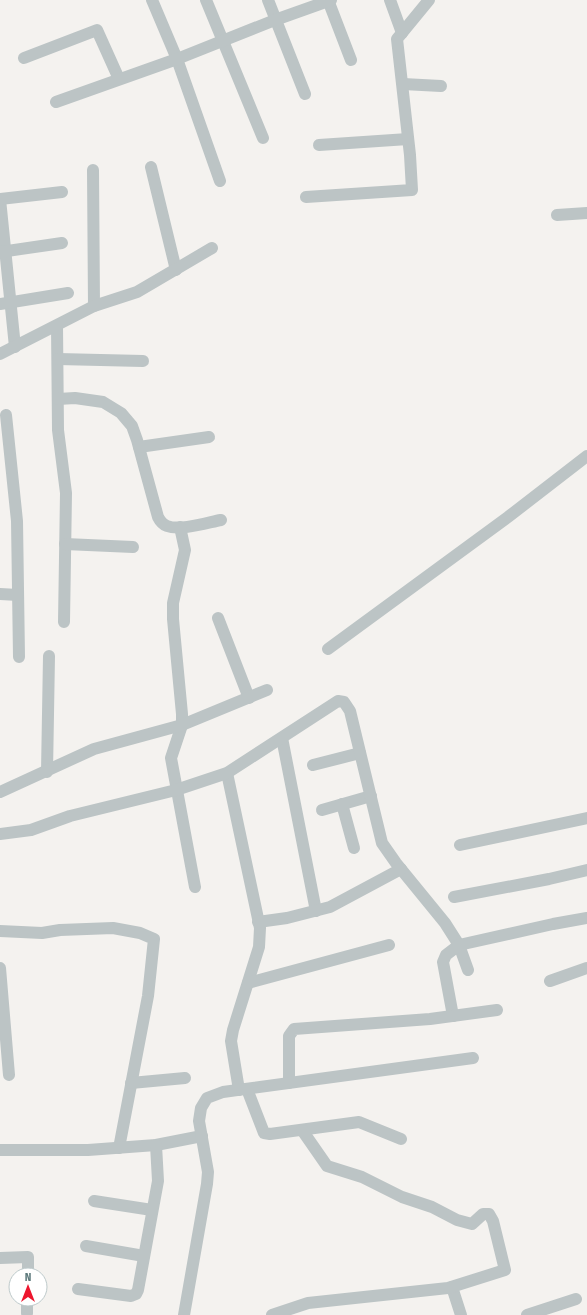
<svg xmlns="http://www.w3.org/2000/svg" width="587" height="1315" font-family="'Fira Sans Condensed',sans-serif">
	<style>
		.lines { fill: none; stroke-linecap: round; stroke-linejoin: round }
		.minor { stroke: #bcc4c5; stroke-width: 12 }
	</style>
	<rect width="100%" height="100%" fill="#f4f2ef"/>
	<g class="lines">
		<g class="minor">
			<polyline points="152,0 177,59 220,181"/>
			<polyline points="206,0 263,138"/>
			<polyline points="268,0 305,94"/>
			<polyline points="328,0 351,60"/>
			<polyline points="390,0 402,33"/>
			<polyline points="24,58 97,30 119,79"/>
			<polyline points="403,84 441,86"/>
			<polyline points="56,102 177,59 275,20 331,0"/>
			<polyline points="319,145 408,139"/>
			<polyline points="151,167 176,270"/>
			<polyline points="93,170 94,306"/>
			<polyline points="306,197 412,190 410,155 397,39 429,0"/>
			<polyline points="0,199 15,347"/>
			<polyline points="0,199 62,192"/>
			<polyline points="557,215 587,213"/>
			<polyline points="0,252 62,243"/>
			<polyline points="0,304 68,293"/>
			<polyline points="57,326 58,430 66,493 64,622"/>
			<polyline points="0,354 94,306 137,292 212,248"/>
			<polyline points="58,359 143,361"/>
			<path d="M58 399 75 398 103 402 121 413 132 426 137 440 158 517C160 521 162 524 167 526 180 531 206 523 221 520"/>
			<polyline points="6,415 17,521 19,657"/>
			<polyline points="139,447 209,437"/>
			<polyline points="180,527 185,550 173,603 173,619 182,714 182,725 171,758 195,887"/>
			<polyline points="65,544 133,547"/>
			<polyline points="0,594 18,595"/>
			<polyline points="218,618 249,698"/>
			<polyline points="328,649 508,517 587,456"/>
			<polyline points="282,738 316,911"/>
			<polyline points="313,765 360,753"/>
			<polyline points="47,772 49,656"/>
			<polyline points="227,773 260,928 259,947 233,1030 231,1041 239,1090"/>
			<polyline points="0,792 94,749 182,725 267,690"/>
			<polyline points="342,804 354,848"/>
			<polyline points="322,810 371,796"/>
			<polyline points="0,834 31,830 70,816 176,790 227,773 338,701 344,702 350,711 382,843 396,863 445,923 459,945 468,970"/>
			<polyline points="460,845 587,818"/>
			<polyline points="454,897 549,879 587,870"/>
			<polyline points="258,922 287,918 330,907 401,869"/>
			<polyline points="0,931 42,933 60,930 113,928 140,933 154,939 148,996 119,1148"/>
			<polyline points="0,968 9,1075"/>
			<polyline points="550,981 587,968"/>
			<polyline points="248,983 389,945"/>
			<polyline points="453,1016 443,962 446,955 459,945 553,924 587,918"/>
			<polyline points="131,1083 185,1078"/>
			<polyline points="289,1083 289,1036 294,1029 430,1019 497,1010"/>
			<polyline points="247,1089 264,1133 270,1134 359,1122 401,1139"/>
			<polyline points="0,1150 88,1150 156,1145 202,1136"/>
			<polyline points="94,1201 152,1210"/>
			<polyline points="86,1246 144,1256"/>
			<polyline points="0,1258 28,1257 28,1275"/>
			<polyline points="452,1287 461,1315"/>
			<polyline points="78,1289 131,1296 136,1294 138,1290 158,1181 156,1145"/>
			<polyline points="27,1313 27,1299"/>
			<polyline points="184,1315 207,1184 208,1172 199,1121 201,1108 207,1098 223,1092 473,1058"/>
			<polyline points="272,1315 308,1303 448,1288 505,1270 493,1221 489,1214 483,1214 472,1224 457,1220 432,1207 402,1197 362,1177 327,1166 302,1130"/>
			<polyline points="527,1315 576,1299"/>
		</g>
	</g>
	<g transform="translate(28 1287)"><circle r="19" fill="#ffffff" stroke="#becacb"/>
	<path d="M0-3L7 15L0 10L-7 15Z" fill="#ed162e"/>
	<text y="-6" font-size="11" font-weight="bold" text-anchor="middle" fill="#5d7a7c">N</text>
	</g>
</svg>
